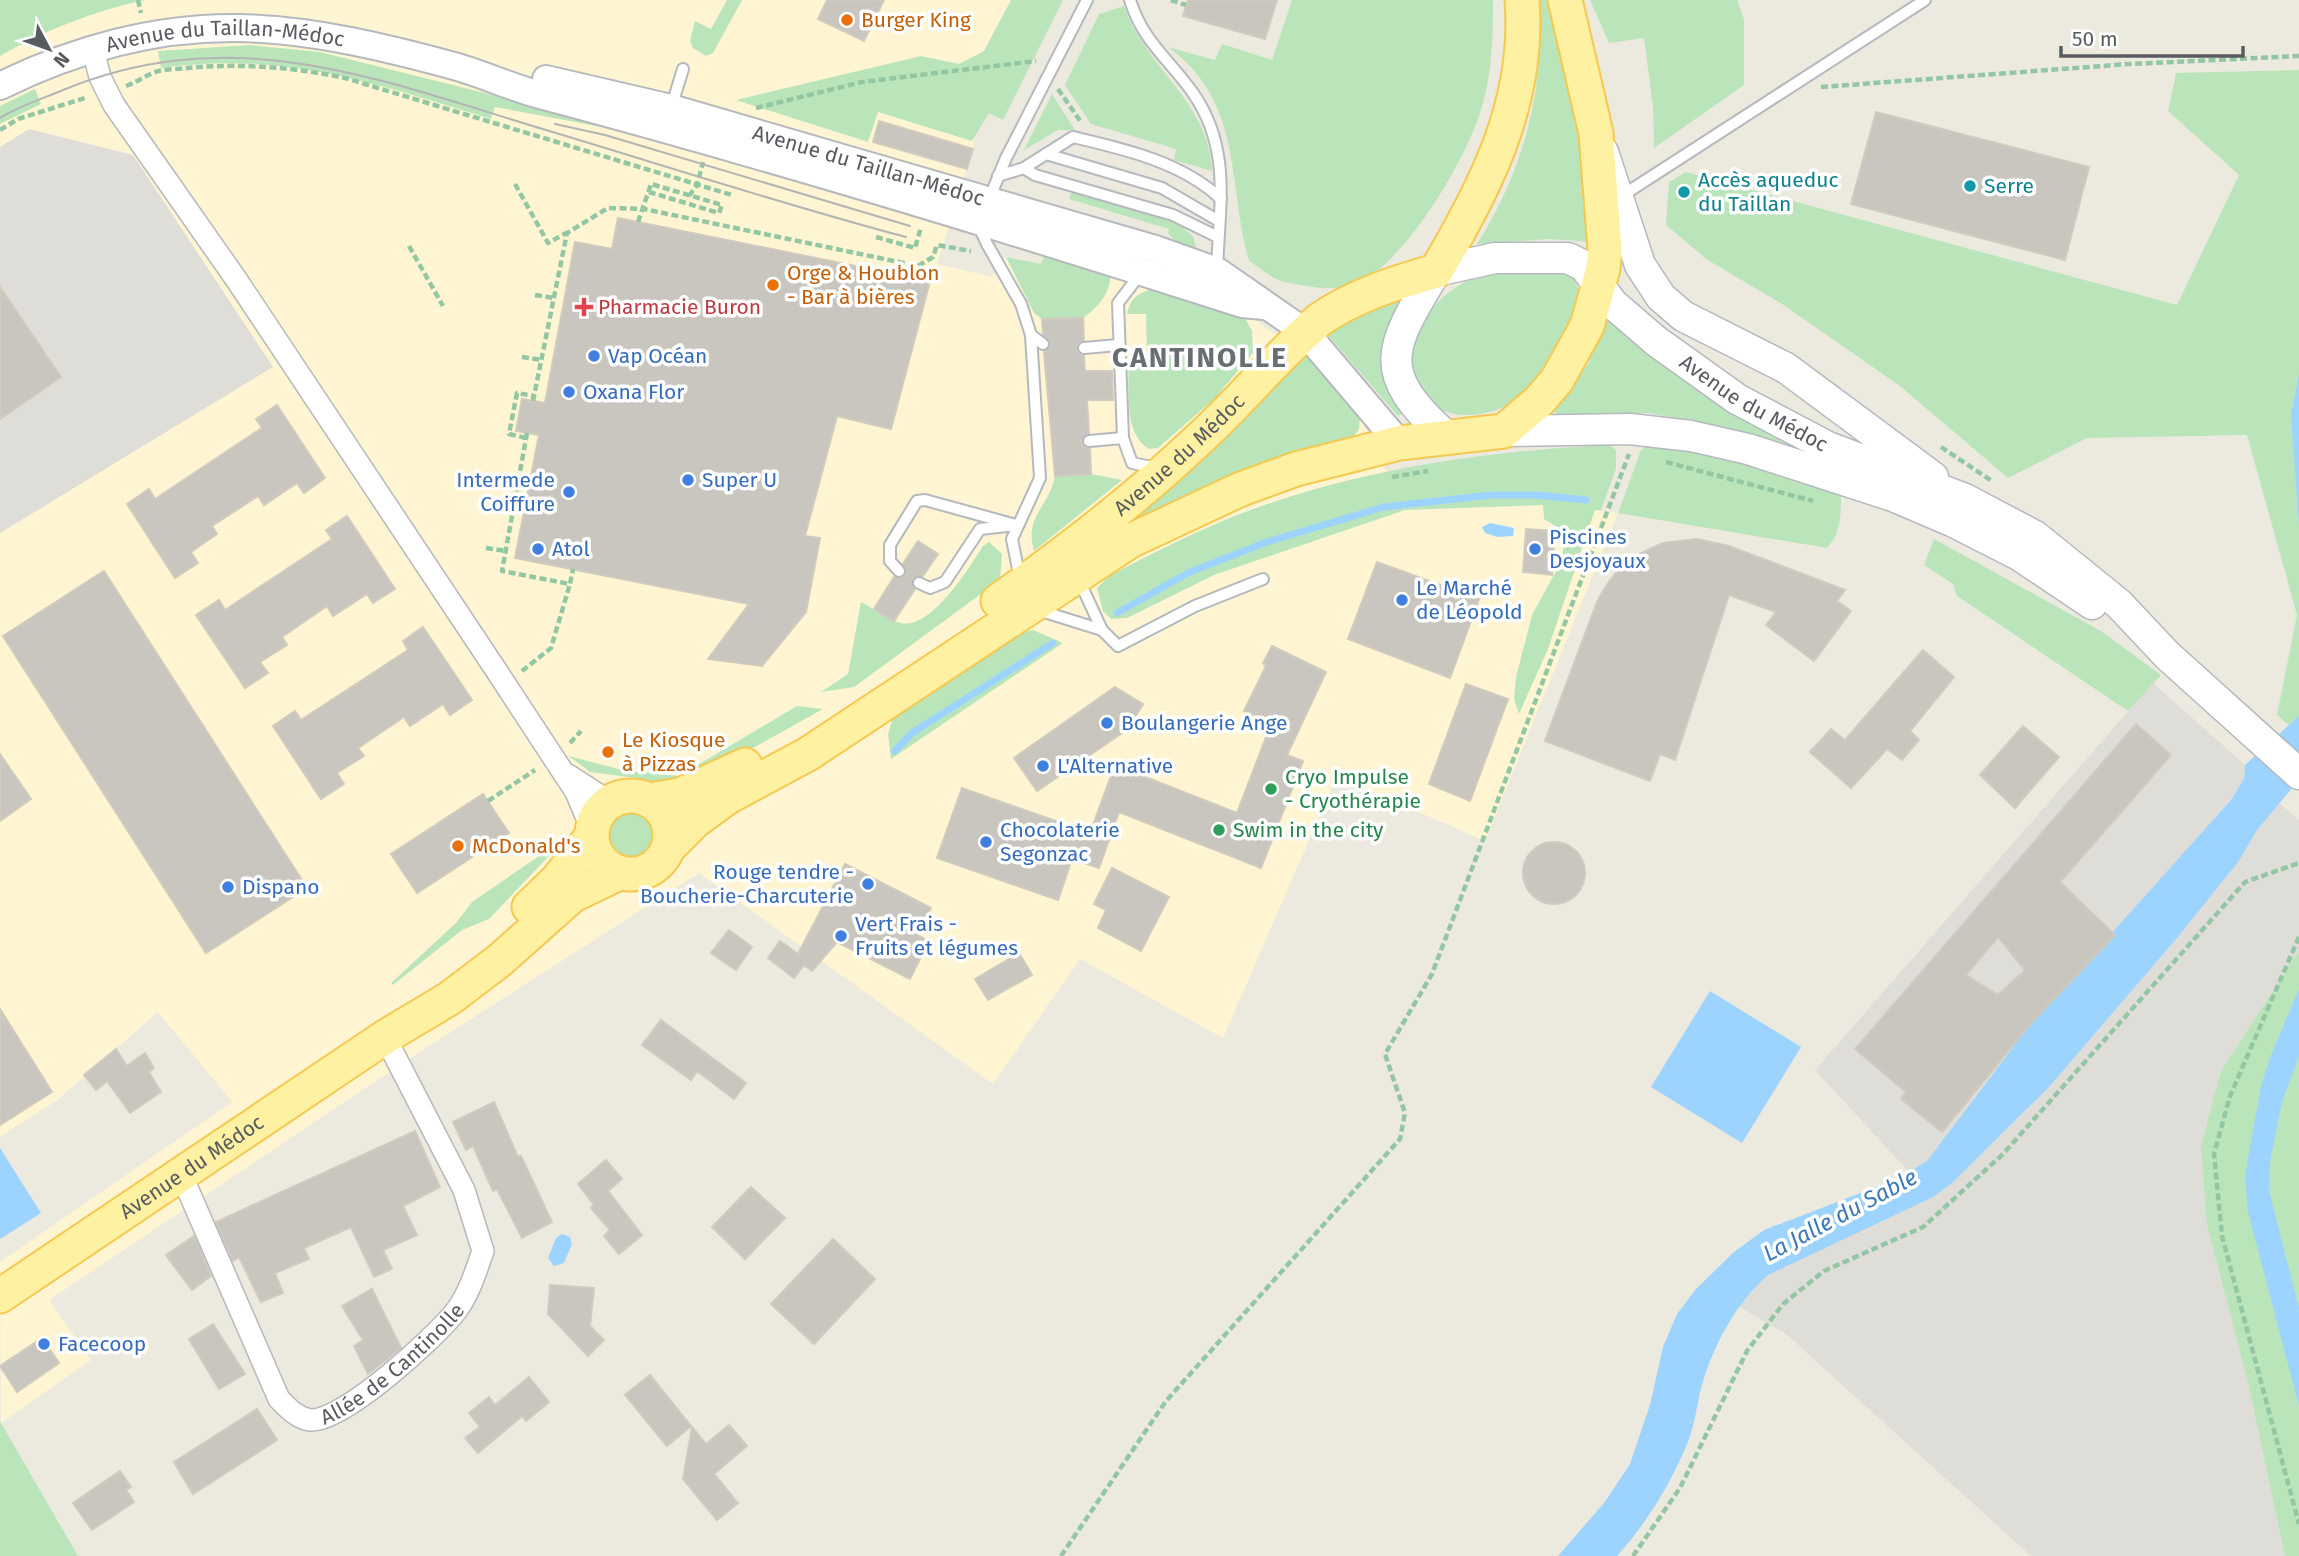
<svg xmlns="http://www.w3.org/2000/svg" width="2299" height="1556" font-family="'Fira Sans',sans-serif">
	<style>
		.commercial { fill: #fff5d2 }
		.industrial { fill: #dfddd7 }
		.green { fill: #bae5bb }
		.water { fill: #9dd3ff }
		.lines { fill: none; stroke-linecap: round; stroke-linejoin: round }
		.stream { stroke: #9dd3ff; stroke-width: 7 }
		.building { fill: #c9c6bf; stroke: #d1cbbe; stroke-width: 2; fill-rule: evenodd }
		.service-casing { stroke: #b5b8bd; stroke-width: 14 }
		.minor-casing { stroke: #b5b8bd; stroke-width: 24 }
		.tertiary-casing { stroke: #b5b8bd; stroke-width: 30 }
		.secondary-casing { stroke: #b5b9bf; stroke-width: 33 }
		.primary-casing { stroke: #f5c850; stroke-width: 37 }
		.path { stroke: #93c6a2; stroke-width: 4.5; stroke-dasharray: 7 3.5; stroke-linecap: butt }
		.service { stroke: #fff; stroke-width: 10 }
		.minor { stroke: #fff; stroke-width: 21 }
		.tertiary { stroke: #fff; stroke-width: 26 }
		.secondary { stroke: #fff; stroke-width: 30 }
		.primary { stroke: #fff1a2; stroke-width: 33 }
		.tram { stroke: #b3b4b4; stroke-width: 2 }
		.food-dot { fill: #e8710a; stroke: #fff; stroke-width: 2.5 }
		.culture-dot { fill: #0f9aa8; stroke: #fff; stroke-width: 2.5 }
		.health-dot { fill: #e0444e; stroke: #fff; stroke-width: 2.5 }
		.shop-dot { fill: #3f7fe0; stroke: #fff; stroke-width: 2.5 }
		.leisure-dot { fill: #2e9e5b; stroke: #fff; stroke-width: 2.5 }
		.labels { text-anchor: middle; stroke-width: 7; stroke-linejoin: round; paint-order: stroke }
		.food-label { font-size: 21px; fill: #c56008; stroke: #fff; text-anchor: start }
		.street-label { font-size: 21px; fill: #585c61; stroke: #fff }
		.culture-label { font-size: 21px; fill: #0d838f; stroke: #fff; text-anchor: start }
		.health-label { font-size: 21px; fill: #be3a42; stroke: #fff; text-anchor: start }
		.shop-label { font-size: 21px; fill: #366cbe; stroke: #fff; text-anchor: start }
		.leisure-label { font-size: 21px; fill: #27864d; stroke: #fff; text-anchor: start }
		.water-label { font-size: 23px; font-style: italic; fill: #3b79bc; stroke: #fff }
		.district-label { font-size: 28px; font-weight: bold; letter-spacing: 2px; fill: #696e73; stroke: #fff }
	</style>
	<rect width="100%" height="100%" fill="#eceadf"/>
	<polygon class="commercial" points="0,0 1011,0 984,51 973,149 937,264 992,277 1006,257 1041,264 1046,251 1241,311 1313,360 1360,417 1405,510 1546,505 1618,513 1485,841 1337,776 1223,1038 1080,959 993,1084 699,873 418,1053 49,1300 91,1360 1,1423 0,1262 232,1102 158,1012 56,1101 0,1137"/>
	<g class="industrial">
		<polygon points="29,129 133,155 273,367 0,533 0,147"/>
		<polygon points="2153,683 2245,765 2244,779 2231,800 2172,869 2031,1023 1927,1161 1909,1172 1815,1070"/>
		<polygon points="2272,797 2299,820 2299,951 2221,1071 2207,1225 2248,1383 2285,1556 2031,1556 1786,1334 1733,1303 1746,1287 1968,1159"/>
	</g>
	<g class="green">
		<path d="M0 0H145C93 11 46 30 0 56Z"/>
		<polygon points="727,0 742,0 713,53 706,56 693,48 690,41 695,21 711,29"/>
		<polygon points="1011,0 1063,0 1003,120 989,113 972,141 878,112 868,142 736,100 921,56 959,64 984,51"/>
		<path d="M1292 0H1493C1493 39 1492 79 1479 116 1463 164 1400 272 1350 286 1332 291 1299 286 1281 281 1270 277 1259 267 1249 261 1227 183 1244 102 1168 47L1215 60 1222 44 1272 60Z"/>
		<path d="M1538 0H1550L1569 71 1593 242 1550 239 1477 244C1524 169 1546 89 1538 0Z"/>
		<polygon points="1590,0 1737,0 1744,19 1744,85 1654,148 1653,107 1644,38 1609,43"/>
		<path d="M1124 6C1145 68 1210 102 1212 171L1174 160 1176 149 1091 124 1065 85 1099 14Z"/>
		<path d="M250 45 320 52 609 124 607 128 495 107 491 119C373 83 287 51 161 68L158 51Z"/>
		<polygon points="2299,70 2299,734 2277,715 2297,615 2247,435 2087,438 2008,478 1900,386 1782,304 1706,259 1666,225 1669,182 1686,172 2177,305 2239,175 2168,111 2176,73"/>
		<polygon points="35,89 41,104 0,124 0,106"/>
		<polygon points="1052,94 1075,130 1058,130 1024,150"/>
		<polygon points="1072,191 1181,225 1193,237 1196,248 1179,245 1168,233 1169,229 1069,199"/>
		<path d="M1046 251 1111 270C1111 292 1101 305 1083 318L1042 319 1034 313 1006 257 1041 264Z"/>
		<path d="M1514 270C1530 270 1558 266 1571 277 1599 301 1542 379 1521 396 1483 427 1416 423 1411 364 1408 325 1443 290 1477 276 1488 272 1502 272 1514 270Z"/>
		<path d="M1164 287 1241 311 1252 331 1253 353 1214 399 1158 448 1149 449C1123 433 1130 392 1128 365L1147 364 1146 314H1127C1131 293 1146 290 1164 287Z"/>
		<path d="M1402 294 1406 298C1380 343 1373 367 1402 414L1398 416 1327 334 1339 322Z"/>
		<polygon points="1608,314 1862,469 1702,422 1647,413 1558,416 1554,411 1588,364"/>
		<polygon points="1307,354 1360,417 1359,429 1353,437 1117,528 1243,420"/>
		<path d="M1648 444 1737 461 1841 496C1841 515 1841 533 1827 548L1618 513 1641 450Z"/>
		<path d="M1609 445 1616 450V469L1601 510H1595L1548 649 1519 714 1514 699 1516 677 1532 615 1562 560 1565 532 1544 519 1543 505 1405 510 1214 575 1127 618 1111 619 1103 611 1097 588 1109 576C1157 551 1207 525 1259 507 1372 467 1489 451 1609 445Z"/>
		<path d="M1091 474 1122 480 1034 551C1024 515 1049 508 1055 476Z"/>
		<polygon points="1934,539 2101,631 2161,675 2128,711 1957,596 1953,584 1924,565"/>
		<path d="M989 542 1002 554 1000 580 854 687 821 692 848 674 861 602C874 608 887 620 901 623 931 630 969 568 983 546Z"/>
		<polygon points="1033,630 1063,643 891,759 888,735 893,716 1014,634"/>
		<polygon points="797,706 823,709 726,763 659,785 643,779 590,772 569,756 622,770 679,776"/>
		<circle cx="630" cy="835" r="29"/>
		<polygon points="567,837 489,919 462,930 393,985 391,983 456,923 472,902"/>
		<polygon points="2299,951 2299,1556 2285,1556 2248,1383 2207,1225 2201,1146 2221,1071"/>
		<polygon points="0,1421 1,1423 78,1556 0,1556"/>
	</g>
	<g class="water">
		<polygon points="2299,375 2299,525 2291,415"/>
		<polygon points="1490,523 1514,528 1513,536 1497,537 1485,533 1482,527"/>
		<path d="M2299 716V780L2257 830 2238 862 2177 938 2049 1087 1952 1183 1933 1197 1768 1275C1736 1303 1714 1344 1702 1385 1697 1403 1695 1424 1688 1442 1671 1483 1647 1523 1617 1556H1558L1604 1503 1630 1464 1650 1405 1663 1347 1677 1314 1696 1289 1734 1252 1764 1230 1897 1179 1927 1161 2032 1022 2231 800 2244 779 2245 765Z"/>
		<polygon points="2299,989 2299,1056 2282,1102 2270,1161 2269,1191 2299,1308 2299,1406 2248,1212 2245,1176 2261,1086 2271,1055"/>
		<polygon points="1710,991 1801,1047 1742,1143 1651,1087"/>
		<polygon points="0,1148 41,1213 0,1239"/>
		<polygon points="562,1234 570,1237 572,1244 564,1263 554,1266 548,1258 556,1238"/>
	</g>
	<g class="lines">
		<g class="stream">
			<polyline points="1117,613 1188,573 1264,543 1384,507 1491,495 1537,495 1586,500"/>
			<polyline points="895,751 912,733 1053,643"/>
		</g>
	</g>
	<g class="building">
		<polygon points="827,0 884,0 864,41 818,19"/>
		<polygon points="1188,0 1277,0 1265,39 1183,16"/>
		<polygon points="1876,112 2089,167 2065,260 1851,204"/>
		<polygon points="879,121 973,149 967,169 873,142"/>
		<polygon points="618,218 930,281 891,429 837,416 805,536 820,538 806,612 762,666 708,659 749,604 515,558 539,435 516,431 522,399 545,403 575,242 612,249"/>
		<polygon points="0,287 61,377 0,419"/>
		<polygon points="1083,318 1084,340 1077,344 1077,352 1084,356 1085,371 1112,371 1113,400 1087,400 1089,433 1081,441 1083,446 1090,449 1091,474 1055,476 1044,352 1051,344 1043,334 1042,319"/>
		<polygon points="277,405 325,478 304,493 297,483 264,505 258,496 212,526 217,534 191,552 198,563 175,578 127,504 149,489 155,499 262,428 256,419"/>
		<polygon points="347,516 395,589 373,603 367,594 333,616 327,606 282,637 287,645 260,662 268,673 245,688 196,615 219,600 225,610 332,539 326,530"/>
		<polygon points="1526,529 1555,531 1552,575 1523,572"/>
		<polygon points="1697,539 1729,546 1845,590 1837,601 1851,611 1814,661 1766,625 1776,612 1729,595 1675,760 1660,754 1650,781 1545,741 1597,602 1607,584 1620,568 1641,553 1663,543"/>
		<polygon points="918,541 938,554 923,576 912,579 915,589 894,621 874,609 894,577 901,578 906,574 903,564"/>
		<polygon points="1377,562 1479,599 1450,678 1348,639"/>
		<polygon points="104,571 307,888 206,953 3,636"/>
		<polygon points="423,627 472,700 450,715 443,704 410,726 404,717 358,748 364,756 337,773 344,784 321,799 273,726 295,711 301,720 408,650 403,641"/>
		<polygon points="1272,646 1326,672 1287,755 1303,761 1261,868 1119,812 1099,868 1072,859 1058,900 937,858 962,788 1090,833 1115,765 1237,813 1271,724 1244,711 1266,666 1263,663"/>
		<polygon points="1923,650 1954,677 1910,731 1919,740 1902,760 1887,749 1851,788 1810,752 1831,729 1845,740"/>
		<polygon points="1466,684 1508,699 1470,801 1429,784"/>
		<polygon points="1115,687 1143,704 1128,729 1037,791 1014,758"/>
		<path d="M2136 724 2171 755 2060 882 2115 935 2032 1022 1942 1132 1901 1099 1906 1092 1855 1049ZM1998 937 2025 970 1998 995 1966 975Z"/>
		<polygon points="2023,726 2059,757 2015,808 1980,775"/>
		<polygon points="0,754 31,799 0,821"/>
		<polygon points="483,794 509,833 417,893 391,854"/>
		<circle cx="1554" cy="873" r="31"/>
		<polygon points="845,864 931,908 917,935 929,941 910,979 837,942 812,971 804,965 794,978 768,958 780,941 798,954"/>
		<polygon points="1112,868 1169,897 1141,951 1098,928 1106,910 1094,904"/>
		<polygon points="729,930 752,947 736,970 711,953"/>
		<polygon points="1019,953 1032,975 988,1000 975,979"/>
		<polygon points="0,1009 52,1092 0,1125"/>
		<polygon points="661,1020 746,1083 734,1099 697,1071 691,1080 642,1045"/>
		<polygon points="116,1049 127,1066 145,1053 154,1068 149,1072 161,1092 130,1113 107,1081 96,1090 84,1075"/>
		<polygon points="494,1102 518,1157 521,1156 552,1222 522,1238 497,1189 493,1191 473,1146 466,1150 453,1122"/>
		<polygon points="415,1131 440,1187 403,1206 417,1235 383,1250 392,1269 374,1277 351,1227 304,1248 309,1259 275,1273 283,1293 261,1302 239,1257 233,1261 216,1222"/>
		<polygon points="606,1160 622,1179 608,1191 642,1235 619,1254 604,1236 610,1230 591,1208 594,1205 578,1184"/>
		<polygon points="751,1187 785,1218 745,1259 712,1227"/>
		<polygon points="194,1236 211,1276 192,1290 166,1255"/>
		<polygon points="833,1239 875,1279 814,1344 771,1304"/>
		<polygon points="550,1285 594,1288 590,1326 604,1340 588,1356 548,1314"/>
		<polygon points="372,1289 401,1348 368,1374 354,1346 363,1340 342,1306"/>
		<polygon points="213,1324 245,1374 219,1389 189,1339"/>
		<polygon points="42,1338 59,1363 17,1392 0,1366"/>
		<polygon points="650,1375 691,1426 667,1446 625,1395"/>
		<polygon points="529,1377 549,1402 526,1421 522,1416 478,1453 465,1438 480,1427 469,1413 489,1397 495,1405"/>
		<polygon points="257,1409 277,1440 193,1494 174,1462"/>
		<polygon points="729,1425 747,1446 714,1474 738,1503 717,1520 683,1479 692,1427 706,1444"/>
		<polygon points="120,1471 131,1487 126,1490 134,1502 92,1530 73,1503"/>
	</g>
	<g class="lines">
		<g class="service-casing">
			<g id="service">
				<path d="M1130 0C1143 42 1169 59 1193 93 1232 149 1219 206 1217 271"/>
				<polyline points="671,108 683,69"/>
				<polyline points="1046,154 1162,188 1219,221"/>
				<polyline points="1024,168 1035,175 1173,215 1218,237"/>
				<path d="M998 176 1024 168 1073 137C1124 149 1182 162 1221 199"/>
				<polyline points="1620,197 1925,0"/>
				<polyline points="988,202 1006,158 1087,0"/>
				<polyline points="981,224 980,229 987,244 1021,304 1031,335 1040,478 1012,539 1020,579"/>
				<polyline points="1141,273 1118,303 1123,438 1132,463 1157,468"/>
				<polyline points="1031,335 1043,344"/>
				<polyline points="1084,348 1118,345"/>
				<polyline points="1089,441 1123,438"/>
				<polyline points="899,571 890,561 890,545 917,501 925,500 1016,525 980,529 945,582 930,588 919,583"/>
				<polyline points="1078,578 1102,630 1118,646 1195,606 1263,579"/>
				<polyline points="1038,610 1102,630"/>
			</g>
		</g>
		<g class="minor-casing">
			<g id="minor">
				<polyline points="93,50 100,77 114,105 236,279 496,670 576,792 592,830"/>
				<polyline points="568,775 610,802"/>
				<path id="s1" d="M181 1174 279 1399C288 1408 297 1418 310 1420 342 1423 436 1337 456 1311 469 1294 476 1271 483 1251L464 1190 385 1037"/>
			</g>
		</g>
		<g class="tertiary-casing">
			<g id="tertiary">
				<path id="s2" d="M546 79 671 108 1155 249 1217 271 1305 332 1399 443"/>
				<path id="s3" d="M0 86C73 50 155 27 237 28 310 29 384 47 454 66 483 74 510 87 540 95 776 158 1009 229 1242 304L1264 306"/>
			</g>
		</g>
		<g class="secondary-casing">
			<g id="secondary">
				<polyline points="1603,152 1640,265 1661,297 1683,316 1786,368 1933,477"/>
				<polyline points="1504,431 1630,429 1691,436 1748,449 1893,496 1954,522 2019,555 2092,604"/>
				<path id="s4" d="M1446 436C1373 371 1390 347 1436 271L1495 258H1568L1584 266 1613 304 1656 341 1737 399 1828 447 1965 499 2035 536 2119 604 2167 655 2299 774"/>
			</g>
		</g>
		<g class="primary-casing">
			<g id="primary">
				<path id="s5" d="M998 601C1068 551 1136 499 1198 440 1240 402 1276 357 1319 320 1353 296 1397 282 1436 271 1486 187 1530 101 1522 0"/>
				<circle cx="631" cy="835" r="39"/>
				<polyline points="649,800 680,795 745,765"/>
				<polyline points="668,848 695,821 728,797 808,754 1130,541 1241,489 1296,469 1399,443 1504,431 1539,401 1557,380 1587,326 1603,269 1605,249 1596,133 1565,0"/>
				<polyline points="529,907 557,880 592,836"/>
				<path id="s6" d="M0 1296 385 1037 450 998 500 960 573 895 619 873"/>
			</g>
		</g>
		<g class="path">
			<polyline points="138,0 141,13"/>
			<polyline points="1171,0 1186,5"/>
			<path d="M126 86C137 82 145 76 155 72 165 69 178 69 188 68 240 63 293 67 345 78L732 195"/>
			<polyline points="1821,87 2129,64 2299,56"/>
			<polyline points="1058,89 1081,122"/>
			<polyline points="756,108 862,82 1036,61"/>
			<polyline points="0,130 18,119 88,97"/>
			<polyline points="515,184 548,243 566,233"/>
			<polyline points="689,196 697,185 703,162"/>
			<polyline points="638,222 651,184 722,205 719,213 649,192"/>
			<polyline points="876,237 915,248 921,227"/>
			<polyline points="409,246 443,306"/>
			<polyline points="535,295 554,298"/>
			<polyline points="522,357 542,360"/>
			<polyline points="533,401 567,233 608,208 644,209 918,266 933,257 937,245 971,251"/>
			<polyline points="527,433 502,571 570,584 573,569"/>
			<polyline points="526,438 509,434 517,393 534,396"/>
			<polyline points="1941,447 1992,481"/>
			<polyline points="1666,462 1813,501"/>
			<polyline points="1392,477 1428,471"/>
			<polyline points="497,483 517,486"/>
			<polyline points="486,548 506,551"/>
			<polyline points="522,671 551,648 570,584"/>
			<polyline points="570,743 581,731"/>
			<polyline points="488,801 535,770"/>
			<polyline points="643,888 665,875"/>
			<polyline points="2299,937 2230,1096 2214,1154 2222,1236 2299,1524"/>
			<polyline points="1061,1556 1166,1401 1400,1139 1405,1113 1385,1054 1432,974 1629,454"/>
			<polyline points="1633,1556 1680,1488 1747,1351 1783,1304 1824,1271 1923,1227 2003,1154 2245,882 2299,863"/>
		</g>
		<use href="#service" class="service"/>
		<use href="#minor" class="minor"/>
		<use href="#tertiary" class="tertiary"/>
		<use href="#secondary" class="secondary"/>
		<use href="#primary" class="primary"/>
		<g class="tram">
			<path d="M0 118C19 106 42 99 63 90 235 19 379 80 546 130 666 166 785 205 906 237"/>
			<polyline points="555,124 605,135 910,226"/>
		</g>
	</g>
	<g class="food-dot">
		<circle cx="847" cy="20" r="7"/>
		<circle cx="773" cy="285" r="7"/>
		<circle cx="608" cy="752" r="7"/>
		<circle cx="458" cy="846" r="7"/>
	</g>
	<g class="culture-dot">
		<circle cx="1970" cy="186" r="7"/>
		<circle cx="1684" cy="192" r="7"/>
	</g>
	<path class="health-dot" d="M580.5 296.5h7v7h7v7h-7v7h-7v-7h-7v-7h7z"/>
	<g class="shop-dot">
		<circle cx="594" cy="356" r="7"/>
		<circle cx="569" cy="392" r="7"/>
		<circle cx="688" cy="480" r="7"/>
		<circle cx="569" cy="492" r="7"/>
		<circle cx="538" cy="549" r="7"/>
		<circle cx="1535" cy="549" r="7"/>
		<circle cx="1402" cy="600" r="7"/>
		<circle cx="1107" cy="723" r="7"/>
		<circle cx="1043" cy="766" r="7"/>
		<circle cx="986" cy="842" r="7"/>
		<circle cx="868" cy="884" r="7"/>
		<circle cx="228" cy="887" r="7"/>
		<circle cx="841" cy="936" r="7"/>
		<circle cx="44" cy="1344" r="7"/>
	</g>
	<g class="leisure-dot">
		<circle cx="1271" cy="789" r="7"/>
		<circle cx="1219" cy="830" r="7"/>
	</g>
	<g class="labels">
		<g class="food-label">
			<text x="861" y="27">Burger King</text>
			<text x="787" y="280">Orge &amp; Houblon<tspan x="787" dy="24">- Bar à bières</tspan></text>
			<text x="622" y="747">Le Kiosque<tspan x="622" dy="24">à Pizzas</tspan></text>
			<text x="472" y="853">McDonald's</text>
		</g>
		<g class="street-label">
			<text dy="7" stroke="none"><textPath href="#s3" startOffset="234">Avenue du Taillan-Médoc</textPath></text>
			<text dy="7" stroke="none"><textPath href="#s2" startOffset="334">Avenue du Taillan-Médoc</textPath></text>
			<text dy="7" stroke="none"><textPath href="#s4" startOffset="564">Avenue du Médoc</textPath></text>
			<text dy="7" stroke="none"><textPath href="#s5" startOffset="233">Avenue du Médoc</textPath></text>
			<text dy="7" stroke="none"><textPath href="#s6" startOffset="231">Avenue du Médoc</textPath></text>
			<text dy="7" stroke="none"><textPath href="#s1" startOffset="385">Allée de Cantinolle</textPath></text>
		</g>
		<g class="culture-label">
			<text x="1698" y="187">Accès aqueduc<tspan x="1698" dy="24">du Taillan</tspan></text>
			<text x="1984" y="193">Serre</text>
		</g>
		<g class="health-label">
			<text x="598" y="314">Pharmacie Buron</text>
		</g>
		<g class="shop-label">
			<text x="608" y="363">Vap Océan</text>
			<text x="583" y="399">Oxana Flor</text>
			<text x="555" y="487" text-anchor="end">Intermede<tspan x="555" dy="24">Coiffure</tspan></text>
			<text x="702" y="487">Super U</text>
			<text x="1549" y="544">Piscines<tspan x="1549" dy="24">Desjoyaux</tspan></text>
			<text x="552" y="556">Atol</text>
			<text x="1416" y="595">Le Marché<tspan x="1416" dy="24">de Léopold</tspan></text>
			<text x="1121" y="730">Boulangerie Ange</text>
			<text x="1057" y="773">L'Alternative</text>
			<text x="1000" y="837">Chocolaterie<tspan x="1000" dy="24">Segonzac</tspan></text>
			<text x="854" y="879" text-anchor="end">Rouge tendre -<tspan x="854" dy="24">Boucherie-Charcuterie</tspan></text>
			<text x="242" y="894">Dispano</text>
			<text x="855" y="931">Vert Frais -<tspan x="855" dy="24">Fruits et légumes</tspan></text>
			<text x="58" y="1351">Facecoop</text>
		</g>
		<g class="leisure-label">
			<text x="1285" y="784">Cryo Impulse<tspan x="1285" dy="24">- Cryothérapie</tspan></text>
			<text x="1233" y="837">Swim in the city</text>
		</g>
		<g class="water-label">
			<text transform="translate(1840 1215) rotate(-28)" y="8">La Jalle du Sable</text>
		</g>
		<g class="district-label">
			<text x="1200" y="367">CANTINOLLE</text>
		</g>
	</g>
	<g transform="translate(49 49) rotate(131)" stroke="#ffffff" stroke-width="5" paint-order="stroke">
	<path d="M0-5L12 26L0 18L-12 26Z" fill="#585c61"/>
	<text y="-10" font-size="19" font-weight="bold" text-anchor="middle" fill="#585c61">N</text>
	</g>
	<path d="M2061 46v10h182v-10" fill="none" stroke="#585c61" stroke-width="3.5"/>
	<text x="2072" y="46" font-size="21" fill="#585c61" stroke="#ffffff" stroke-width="5" paint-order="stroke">50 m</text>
</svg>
